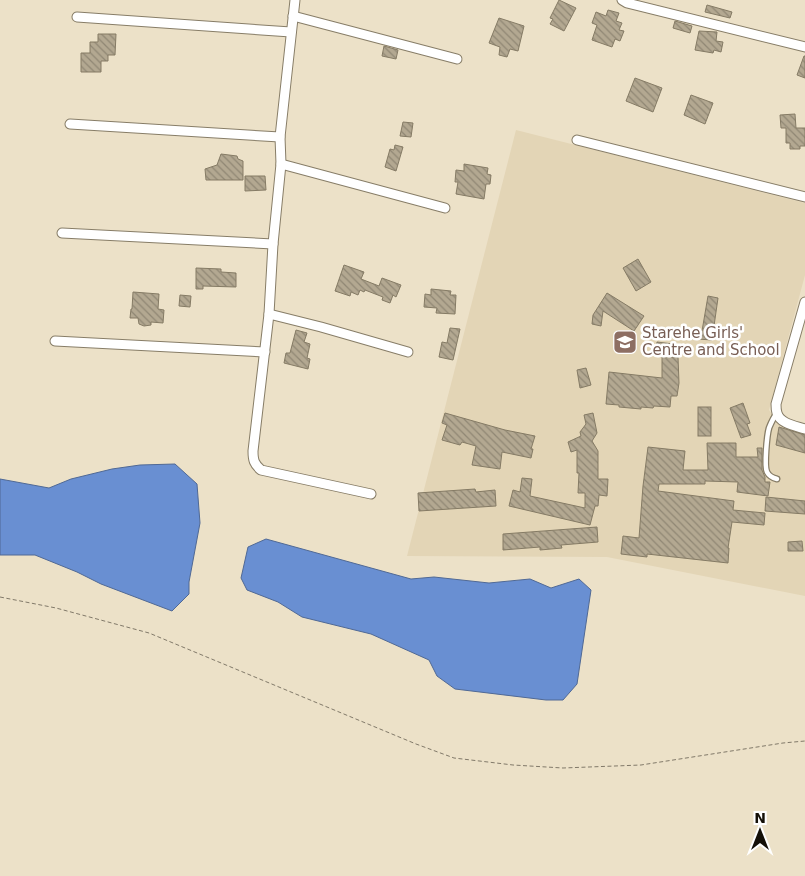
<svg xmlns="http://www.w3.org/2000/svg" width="805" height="876" font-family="'DejaVu Sans',sans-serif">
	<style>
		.built { fill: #e3d5b6 }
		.water { fill: #698fd2; stroke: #506995 }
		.building { fill: url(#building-back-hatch); stroke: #857b65 }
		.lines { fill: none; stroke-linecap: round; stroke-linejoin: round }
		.service-casing { stroke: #877d67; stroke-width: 7 }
		.minor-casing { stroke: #877d67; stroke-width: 11 }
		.path { stroke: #817969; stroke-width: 1; stroke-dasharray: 4 2.5; stroke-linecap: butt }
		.service { stroke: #fff; stroke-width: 4.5 }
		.minor { stroke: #fff; stroke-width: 9 }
		.labels { text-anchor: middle; stroke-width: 5; stroke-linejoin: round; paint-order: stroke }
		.education-label { font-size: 15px; fill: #785e54; stroke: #fff; text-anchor: start }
	</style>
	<defs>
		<pattern id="building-back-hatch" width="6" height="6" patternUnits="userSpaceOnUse" patternTransform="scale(1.25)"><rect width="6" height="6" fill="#b3a891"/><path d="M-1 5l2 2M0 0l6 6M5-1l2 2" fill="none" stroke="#908774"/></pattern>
	</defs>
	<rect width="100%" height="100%" fill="#ece1c8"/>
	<polygon class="built" points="516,130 805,203 805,275 769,410 779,424 805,432 805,596 607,557 407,556"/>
	<g class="water">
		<polygon points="175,464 197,484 200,523 189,582 189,594 172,611 101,584 77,572 35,555 0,555 0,479 49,488 71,479 112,469 140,465"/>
		<polygon points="266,539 411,579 434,577 489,583 530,579 551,588 579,579 591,590 577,684 563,700 546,700 455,689 437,676 429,660 371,634 302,617 278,602 247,590 241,578 248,547"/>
	</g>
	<g class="building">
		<polygon points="559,0 576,8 564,31 550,24 553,19 550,18"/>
		<polygon points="707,5 732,12 730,18 705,12"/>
		<polygon points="608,10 619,13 616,21 622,23 619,30 624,31 620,41 615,39 612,47 592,40 597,25 592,23 596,12 606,16"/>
		<polygon points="499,18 524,26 518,51 510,49 507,57 499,55 500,47 489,43"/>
		<polygon points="675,21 692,26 690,33 673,28"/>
		<polygon points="699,31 717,32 716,41 723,42 721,52 714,50 713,53 695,50"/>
		<polygon points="98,34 116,34 115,55 108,55 108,61 101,61 101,72 81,72 81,53 90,53 90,42 98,42"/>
		<polygon points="384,46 398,50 396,59 382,56"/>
		<polygon points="804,56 805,56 805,78 797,75"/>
		<polygon points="635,78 662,88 653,112 626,101"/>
		<polygon points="691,95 713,103 705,124 684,115"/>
		<polygon points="795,114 796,128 805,128 805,146 800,146 800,149 790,149 790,143 786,143 786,128 781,128 780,115"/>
		<polygon points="403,122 413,123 411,137 400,136"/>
		<polygon points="395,145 403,147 396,171 385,167 390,149 394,150"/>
		<polygon points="221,154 237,156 238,159 243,161 243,180 206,180 205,169 217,165"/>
		<polygon points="464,164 488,168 487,174 491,175 490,184 486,184 484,199 456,194 458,182 455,182 456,170 464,171"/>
		<polygon points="245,176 265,176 266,190 245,191"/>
		<polygon points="638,259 651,282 636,291 623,268"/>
		<polygon points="344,265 364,272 361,279 379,286 382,278 401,285 396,297 393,295 390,303 382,300 383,297 365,290 364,292 360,290 358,295 351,292 350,296 335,291"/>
		<polygon points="196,268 221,269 221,272 236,273 236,287 203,286 203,289 196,289"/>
		<polygon points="431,289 451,291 450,295 456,295 455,314 436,313 437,308 424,307 425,294 431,295"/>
		<polygon points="133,292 159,294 158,309 164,310 163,323 151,322 151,325 144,326 139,324 138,318 130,318 131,309 132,309"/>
		<polygon points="607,293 644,316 634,331 603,311 601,326 592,324 593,315"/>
		<polygon points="180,295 191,296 190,307 179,306"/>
		<polygon points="708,296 718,298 712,340 683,338 684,329 702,331"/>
		<polygon points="450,328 460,329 453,360 439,357 442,342 447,343"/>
		<polygon points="296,330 307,333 304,342 310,344 307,358 310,359 308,369 284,363 286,353 290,353"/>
		<polygon points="657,342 673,344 671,357 678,357 679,383 677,396 671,396 670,407 654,406 653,408 641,407 641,409 619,407 619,405 606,404 609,372 662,378 662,352 656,352"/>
		<polygon points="586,368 591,385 580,388 577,370"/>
		<polygon points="743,403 750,423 747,424 751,435 741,438 730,408"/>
		<rect x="698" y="407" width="13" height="29"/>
		<polygon points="445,413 505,430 535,436 531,449 533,449 531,458 502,452 500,469 472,465 476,446 462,442 460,445 442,440 447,425 442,423"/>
		<polygon points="593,413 597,433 592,441 598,451 598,479 608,479 607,496 599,495 598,506 595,506 590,525 509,506 513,490 520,492 522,478 532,479 530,496 585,508 585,493 578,493 579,473 577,473 577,450 571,452 568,442 581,436 580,432 586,424 584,415"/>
		<polygon points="779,427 805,435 805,453 776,445"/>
		<polygon points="707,443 736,443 736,457 758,457 757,448 762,448 762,470 765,477 765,482 770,482 768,496 737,492 738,482 705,481 705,484 659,484 658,491 734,501 733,510 765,513 764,525 732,522 728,548 729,548 728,563 647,554 647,557 621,554 623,536 639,538 643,486 648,447 685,451 683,470 708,470"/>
		<polygon points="475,489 476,492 495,490 496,506 419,511 418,493"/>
		<polygon points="766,497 805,501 805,514 765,511"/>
		<polygon points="597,527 598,542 561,545 562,548 540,550 540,547 503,550 503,534"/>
		<polygon points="802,541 803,551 788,551 788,542"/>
	</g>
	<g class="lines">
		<g class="service-casing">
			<path id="service" d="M777 413C773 418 771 423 769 428 767 435 764 466 767 472 769 476 773 478 777 479"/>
		</g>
		<g class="minor-casing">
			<g id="minor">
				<path d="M295 0 280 137 281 164 273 244 269 314 253 451C253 460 254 464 261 470L371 494"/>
				<polyline points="622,0 627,3 805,47"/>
				<polyline points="293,16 457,59"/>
				<polyline points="77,17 291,32"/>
				<polyline points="70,124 280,137"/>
				<polyline points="577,140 805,197"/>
				<polyline points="281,164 445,208"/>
				<polyline points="62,233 273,244"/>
				<path d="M805 302 776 404C776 407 776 410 777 413 780 424 796 426 805 429"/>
				<polyline points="269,314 321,327 408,352"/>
				<polyline points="55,341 265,352"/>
			</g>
		</g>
		<polyline class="path" points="0,597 56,608 149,633 416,744 454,758 513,765 563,768 641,765 783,743 805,741"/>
		<use href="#service" class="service"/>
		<use href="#minor" class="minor"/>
	</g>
	<defs>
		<g id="school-square" transform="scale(1.25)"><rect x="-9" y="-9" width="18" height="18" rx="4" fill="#8d6e63" stroke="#fff"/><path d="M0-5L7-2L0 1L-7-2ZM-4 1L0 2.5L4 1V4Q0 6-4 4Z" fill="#fff"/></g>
	</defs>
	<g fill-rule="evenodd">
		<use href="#school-square" x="625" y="342"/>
	</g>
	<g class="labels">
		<g class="education-label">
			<text x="642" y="338">Starehe Girls'<tspan x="642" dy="17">Centre and School</tspan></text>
		</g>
	</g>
	<g transform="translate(760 831)" stroke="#ffffff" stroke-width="4" paint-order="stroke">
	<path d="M0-4L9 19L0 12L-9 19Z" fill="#141008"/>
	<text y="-8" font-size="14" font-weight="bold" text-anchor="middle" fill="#141008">N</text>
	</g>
</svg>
